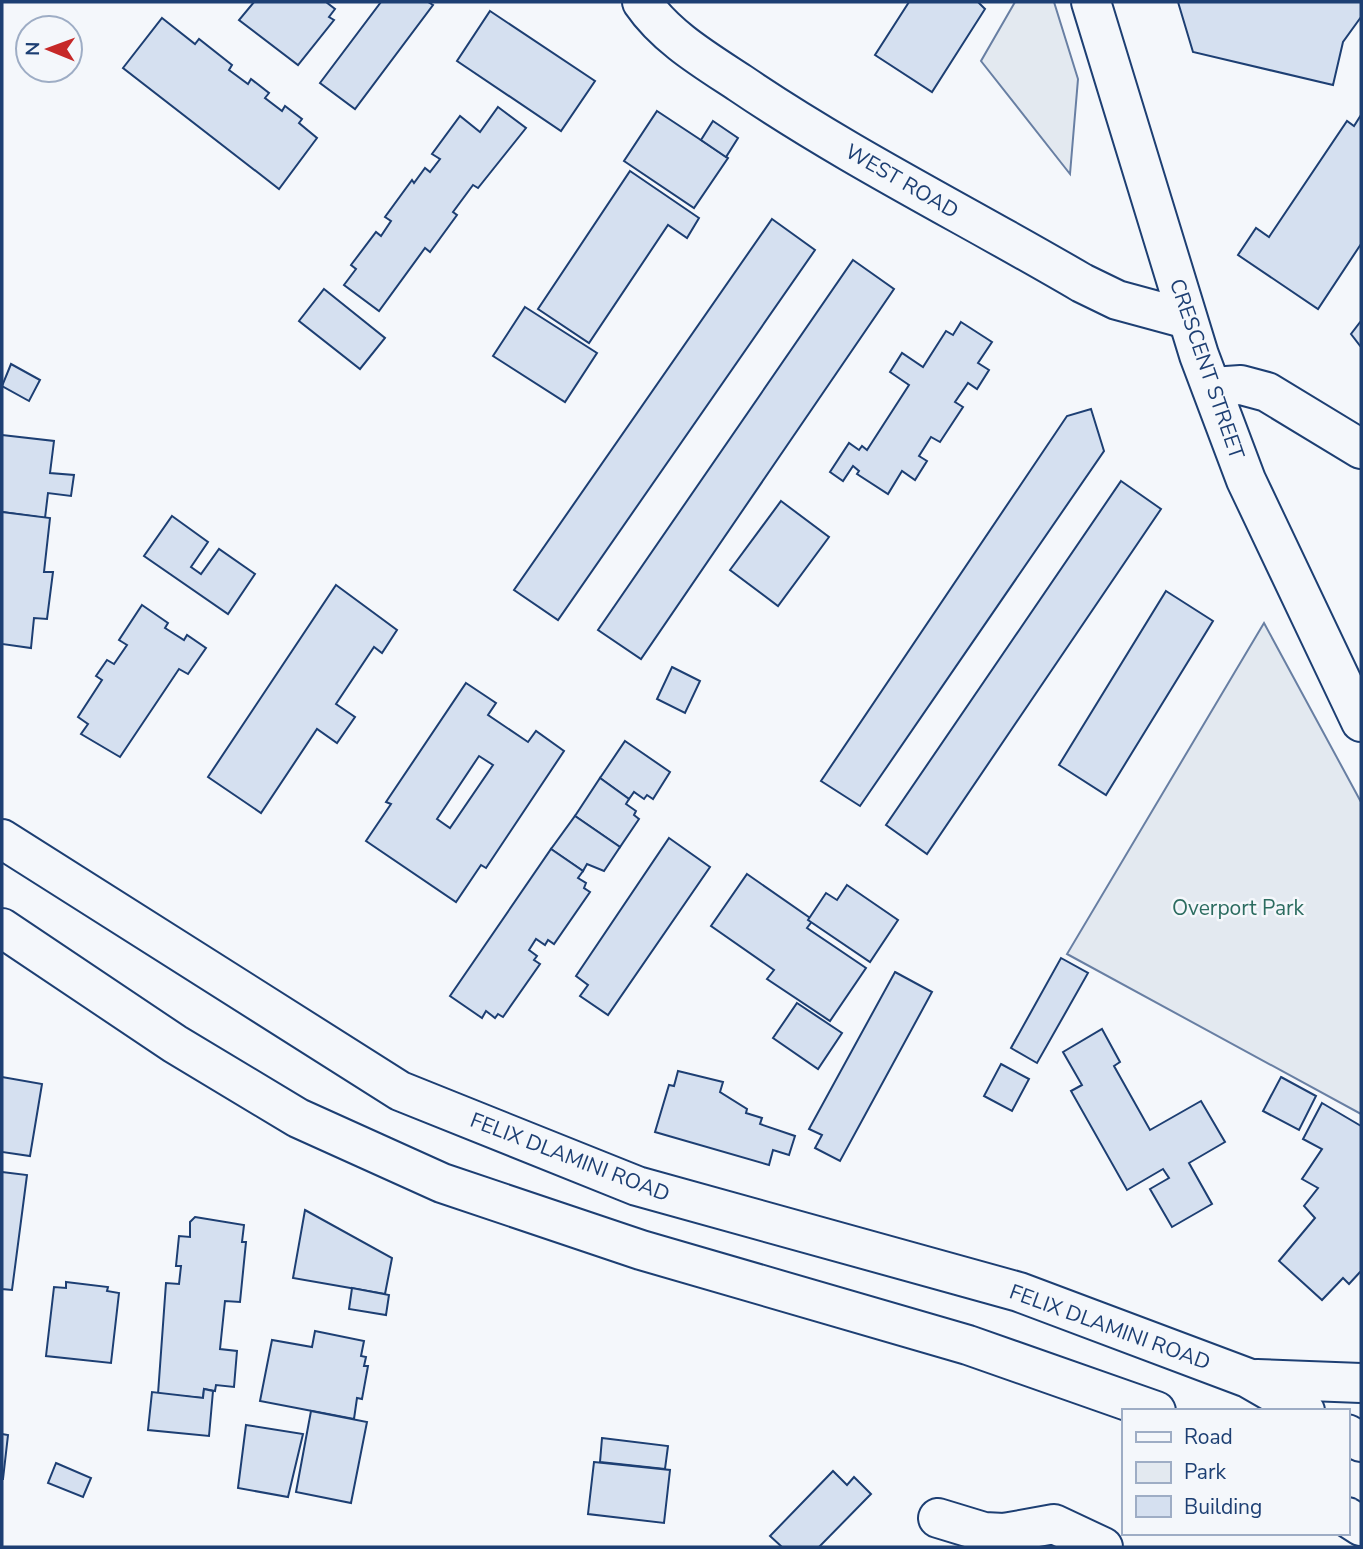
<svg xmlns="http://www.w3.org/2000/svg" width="1363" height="1549" font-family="'Nunito Sans',sans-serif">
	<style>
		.green { fill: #e3e9f0; stroke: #687fa3; stroke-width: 2 }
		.building { fill: #d5e0f0; stroke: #1d3f73; stroke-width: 2; fill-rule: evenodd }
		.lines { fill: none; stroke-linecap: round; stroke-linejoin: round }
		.minor-casing { stroke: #1d3f73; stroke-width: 42 }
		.major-casing { stroke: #1d3f73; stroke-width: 42 }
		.minor { stroke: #f4f7fb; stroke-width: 38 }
		.major { stroke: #f4f7fb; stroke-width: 38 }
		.labels { text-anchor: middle; stroke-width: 5; stroke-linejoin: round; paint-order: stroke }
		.street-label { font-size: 21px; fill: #1d3f73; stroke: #f4f7fb }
		.park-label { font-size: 21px; fill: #2c6c60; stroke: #f4f7fb }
	</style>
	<rect width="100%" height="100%" fill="#f4f7fb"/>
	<g class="green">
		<polygon points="1015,2 1054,2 1078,79 1070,174 981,61"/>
		<polygon points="1264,623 1361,802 1361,1114 1067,954"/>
	</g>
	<g class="building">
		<polygon points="254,2 326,2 335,9 329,17 334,20 298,65 239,20"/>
		<polygon points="381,2 428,2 433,5 355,109 320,83"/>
		<polygon points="909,2 978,2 985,9 932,92 875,55"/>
		<polygon points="1178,2 1361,2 1361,17 1343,42 1333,85 1193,52"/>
		<polygon points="490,11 595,81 561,131 457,61"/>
		<polygon points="162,18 195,44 199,39 232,65 229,70 248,84 251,79 269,93 265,98 282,111 285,106 302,119 299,123 317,138 279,189 123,68"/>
		<polygon points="498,107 526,128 478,188 473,185 453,212 457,215 430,252 425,248 379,311 344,285 356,269 351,265 376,232 381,236 391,221 385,217 412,180 414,183 425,168 430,172 440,159 432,154 460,116 480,132"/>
		<polygon points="657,111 728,158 694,208 624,161"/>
		<polygon points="1361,115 1361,244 1318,309 1238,255 1256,228 1269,237 1347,121 1354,126"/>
		<polygon points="713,121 738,138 726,157 701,140"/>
		<polygon points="630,171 699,218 687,238 668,225 589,343 538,309"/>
		<polygon points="772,219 815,250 558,620 514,590"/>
		<polygon points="853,260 894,289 641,659 598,630"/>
		<polygon points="324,289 385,338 360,369 299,321"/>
		<polygon points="525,307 597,353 565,402 493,356"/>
		<polygon points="1361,321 1361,347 1351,334"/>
		<polygon points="961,322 992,342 978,363 989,370 977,389 968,383 955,402 963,407 940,442 931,437 919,456 927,461 915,480 902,471 888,494 857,474 859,471 853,466 843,481 830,472 849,443 859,450 862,446 867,450 909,385 890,372 902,353 923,367 946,331 953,335"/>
		<polygon points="11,364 40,380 29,401 2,386"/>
		<polygon points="1091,409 1104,451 860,806 821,781 1067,416"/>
		<polygon points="2,435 54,441 50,473 74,475 71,496 48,493 45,518 2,512"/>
		<polygon points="1121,481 1161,509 927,854 886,825"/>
		<polygon points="781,501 829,537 778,606 730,570"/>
		<polygon points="2,512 50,518 44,572 53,572 47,619 34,618 31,648 2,644"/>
		<polygon points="172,516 208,542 191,567 201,574 219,549 255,574 228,614 144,556"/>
		<polygon points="336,585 397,630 382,653 374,647 336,704 355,717 337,743 317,729 261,813 208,777"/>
		<polygon points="1166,591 1213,621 1106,795 1059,765"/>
		<polygon points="142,605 168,623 165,628 184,640 187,635 206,648 188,674 179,669 120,757 81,734 88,724 78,717 102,680 96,676 107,660 114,664 127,645 119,640"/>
		<polygon points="672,667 700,681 685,713 657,699"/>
		<path d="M466 683 496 703 488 715 528 742 536 731 564 751 486 868 481 865 456 902 366 841 391 804 386 802ZM479 756 493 765 450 828 437 819Z"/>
		<polygon points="625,741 670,772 653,799 647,795 644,799 634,792 629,799 600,778"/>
		<polygon points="600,778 629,799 626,804 636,811 634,815 639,819 620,847 575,816"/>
		<polygon points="575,816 620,847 604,871 587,864 583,871 551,849"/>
		<polygon points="669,838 710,867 608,1015 580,996 588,985 576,976"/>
		<polygon points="551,849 583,871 578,878 586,883 584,888 590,892 554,944 548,940 545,945 536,939 529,950 537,956 534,960 540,964 503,1017 498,1014 495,1018 486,1011 482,1018 450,996"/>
		<polygon points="747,874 813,920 807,928 866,968 830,1021 767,979 774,970 711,926"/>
		<polygon points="847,885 898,920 870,962 808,920 826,893 837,900"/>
		<polygon points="1061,958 1088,973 1037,1063 1011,1048"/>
		<polygon points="895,972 932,992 840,1161 815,1148 822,1135 809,1129"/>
		<polygon points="797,1003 842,1033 818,1069 773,1038"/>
		<polygon points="1102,1029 1120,1062 1114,1066 1150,1130 1201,1101 1225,1142 1189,1163 1212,1204 1172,1227 1150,1189 1169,1178 1163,1169 1127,1190 1071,1091 1082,1085 1063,1052"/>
		<polygon points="1001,1064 1029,1079 1012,1111 984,1096"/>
		<polygon points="678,1071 723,1082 720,1092 747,1109 746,1113 762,1118 760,1124 795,1136 789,1155 773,1150 769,1165 655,1132 669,1085 674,1086"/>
		<polygon points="2,1077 42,1084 30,1156 2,1152"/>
		<polygon points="1281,1077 1316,1096 1299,1130 1263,1111"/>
		<polygon points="1322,1103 1361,1126 1361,1271 1349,1284 1343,1278 1322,1300 1279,1261 1315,1218 1304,1206 1318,1188 1302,1179 1322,1149 1303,1139"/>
		<polygon points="2,1172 27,1175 12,1290 2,1289"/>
		<polygon points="305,1210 392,1258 385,1294 293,1278"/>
		<polygon points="195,1217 244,1225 242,1242 246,1242 240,1302 225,1301 220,1349 237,1351 234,1387 216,1385 215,1391 204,1389 203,1398 158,1394 166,1283 179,1284 181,1266 176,1266 179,1236 190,1237 190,1222"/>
		<polygon points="66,1282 108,1287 107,1291 119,1293 111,1363 46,1356 54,1287 66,1288"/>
		<polygon points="352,1288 389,1295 386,1315 349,1309"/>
		<polygon points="315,1331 364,1341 361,1356 366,1357 364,1366 368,1366 362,1399 357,1398 354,1419 260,1401 272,1340 312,1347"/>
		<polygon points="204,1389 213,1391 209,1436 148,1430 152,1392 203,1398"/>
		<polygon points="311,1411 367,1422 351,1503 296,1492"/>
		<polygon points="246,1425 303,1434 288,1497 238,1488"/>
		<polygon points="2,1434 8,1435 3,1479 2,1479"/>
		<polygon points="602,1438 668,1446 665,1469 600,1462"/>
		<polygon points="594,1462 670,1470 664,1523 588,1514"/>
		<polygon points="56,1463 91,1478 83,1497 48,1483"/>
		<polygon points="833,1471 847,1485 854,1477 871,1494 819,1547 782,1547 770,1536"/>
	</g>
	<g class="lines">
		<g class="minor-casing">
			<g id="minor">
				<path d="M642 2C666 37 705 60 740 83 849 157 968 216 1082 283L1117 300 1187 319"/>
				<polyline points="1091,2 1199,355 1246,480 1361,722"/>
				<polyline points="1212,387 1241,385 1267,392 1361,449"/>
				<polyline points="938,1518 984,1532 1004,1533 1054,1524 1103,1547"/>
			</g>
		</g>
		<g class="major-casing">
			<g id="major">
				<polyline points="2,839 400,1091 637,1186 1019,1292 1248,1378 1305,1411"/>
				<polyline points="2,928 175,1044 298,1118 442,1183 641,1250 968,1345 1156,1411"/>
				<polyline points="1257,1379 1361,1383"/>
				<polyline points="1347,1434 1361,1442"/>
				<polyline points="1347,1517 1361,1526"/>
			</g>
		</g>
		<use href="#minor" class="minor"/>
		<use href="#major" class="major"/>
	</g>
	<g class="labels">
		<g class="street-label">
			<text transform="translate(902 181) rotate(30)" y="7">WEST ROAD</text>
			<text transform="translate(1207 369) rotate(71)" y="7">CRESCENT STREET</text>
			<text transform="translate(570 1157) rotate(21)" y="7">FELIX DLAMINI ROAD</text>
			<text transform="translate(1110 1327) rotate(20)" y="7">FELIX DLAMINI ROAD</text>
		</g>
		<g class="park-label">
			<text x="1238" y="915">Overport Park</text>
		</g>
	</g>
	<rect width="1363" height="1549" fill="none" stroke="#1d3f73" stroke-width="7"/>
	<rect x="1122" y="1409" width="228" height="126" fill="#f4f7fb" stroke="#9eadc5" stroke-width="2"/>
	<rect x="1136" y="1432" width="35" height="10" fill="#f4f7fb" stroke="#9eadc5" stroke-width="2"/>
	<text x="1184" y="1444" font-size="21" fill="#1d3f73">Road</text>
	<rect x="1136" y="1462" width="35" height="21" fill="#e3e9f0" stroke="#9eadc5" stroke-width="2"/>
	<text x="1184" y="1479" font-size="21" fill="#1d3f73">Park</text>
	<rect x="1136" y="1496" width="35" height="21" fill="#d5e0f0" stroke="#9eadc5" stroke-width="2"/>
	<text x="1184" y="1514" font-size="21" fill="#1d3f73">Building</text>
	<g transform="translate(49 49) rotate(271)"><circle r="33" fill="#f4f7fb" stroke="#9eadc5" stroke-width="2"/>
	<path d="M0-5L12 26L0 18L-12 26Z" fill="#c62828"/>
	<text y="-10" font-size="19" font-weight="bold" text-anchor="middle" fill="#1d3f73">N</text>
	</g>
</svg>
